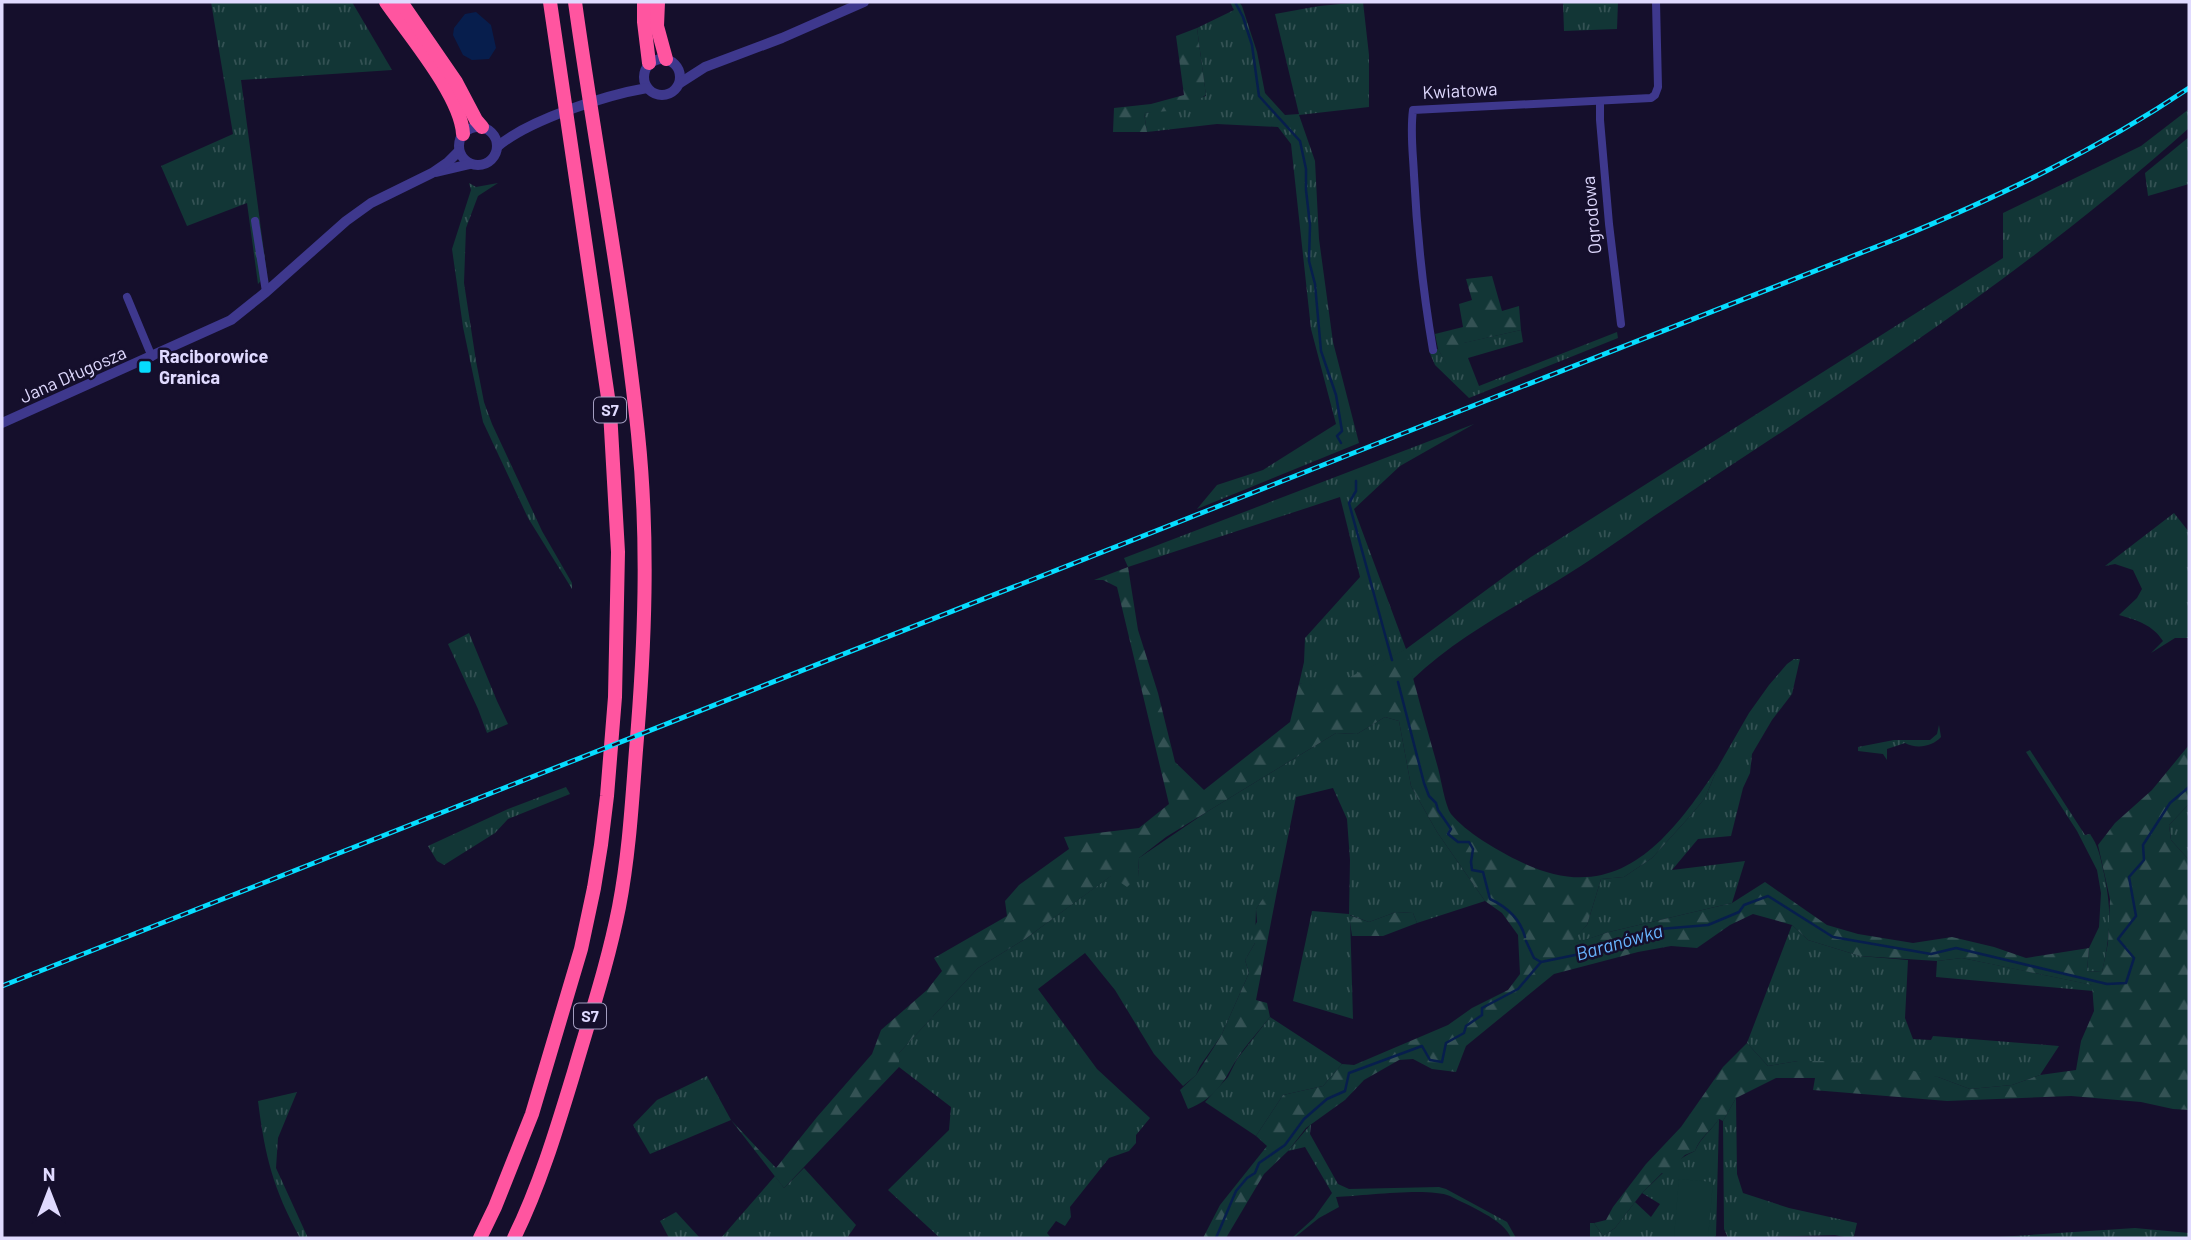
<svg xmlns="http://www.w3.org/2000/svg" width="2191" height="1240" font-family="Barlow,sans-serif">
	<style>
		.grass { fill: url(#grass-tufts) }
		.forest { fill: url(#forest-firs) }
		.park { fill: #123636 }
		.water { fill: #071e4d }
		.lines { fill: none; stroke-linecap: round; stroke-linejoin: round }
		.stream { stroke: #071e4d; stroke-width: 2.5 }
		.minor { stroke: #3e388d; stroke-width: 8 }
		.tertiary { stroke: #3e388d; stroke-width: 10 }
		.motorway { stroke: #ff55a0; stroke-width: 14 }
		.rail-casing { stroke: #06ddff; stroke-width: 5 }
		.rail { stroke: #150f2c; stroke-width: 2.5; stroke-dasharray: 8; stroke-linecap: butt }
		.poi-dot { fill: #06ddff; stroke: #150f2c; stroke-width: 2.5 }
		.labels { text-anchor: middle; stroke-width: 5; stroke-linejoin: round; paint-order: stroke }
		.shield { fill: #150f2c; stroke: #a39dc0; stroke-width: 2 }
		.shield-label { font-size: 16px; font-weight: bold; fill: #e0daff }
		.street-label { font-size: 18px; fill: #e0daff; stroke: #150f2c }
		.poi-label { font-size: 18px; font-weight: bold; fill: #e0daff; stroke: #150f2c; text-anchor: start }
		.water-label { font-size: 19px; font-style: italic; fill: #68b4ff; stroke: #150f2c }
	</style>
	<defs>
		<pattern id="grass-tufts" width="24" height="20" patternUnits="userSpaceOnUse" patternTransform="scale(1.75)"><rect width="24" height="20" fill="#123636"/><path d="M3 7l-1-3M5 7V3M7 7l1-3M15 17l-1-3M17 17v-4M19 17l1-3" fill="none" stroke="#345254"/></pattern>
		<pattern id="forest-firs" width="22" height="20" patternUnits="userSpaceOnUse" patternTransform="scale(1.75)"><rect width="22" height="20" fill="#123636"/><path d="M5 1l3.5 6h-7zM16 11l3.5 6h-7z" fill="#345254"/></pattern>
	</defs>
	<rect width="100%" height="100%" fill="#150f2c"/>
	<g class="grass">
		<polygon points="211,2 352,2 392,70 241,80 267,274 258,284 247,203 187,226 161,166 233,134"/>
		<polygon points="1230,2 1239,2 1242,6 1257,52 1265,93 1285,115 1299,114 1275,14 1319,6 1363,2 1369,55 1369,107 1299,115 1315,161 1319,239 1333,342 1359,443 1197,509 1217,485 1263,470 1336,424 1311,329 1291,144 1278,127 1217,124 1147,132 1144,113 1157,111 1206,96 1197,28 1234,10"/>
		<polygon points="1563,2 1618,2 1617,29 1564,31"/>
		<path d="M2189 109V128C2024 276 1838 395 1654 516 1622 538 1590 561 1557 581 1509 610 1453 640 1413 679L1405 650 1318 694 1308 682 1299 684 1304 662 1305 638 1360 577 1340 497 1128 567 1124 558 1474 424 1400 466 1354 509 1406 649 1531 557 2003 258V213L2141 146Z"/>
		<polygon points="2189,137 2189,184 2148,196 2145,173"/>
		<polygon points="469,183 476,187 498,183 478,196 466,228 464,283 476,361 484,402 492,424 542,531 572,583 572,589 528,518 483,422 463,327 452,249 471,190"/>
		<polygon points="1521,330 1523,342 1468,358 1479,386 1617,332 1618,338 1469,398 1435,365 1429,351 1438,349 1447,364 1463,343"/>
		<path d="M2174 513 2189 532V638H2175L2151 653 2163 641C2153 625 2137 620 2119 615L2137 598 2142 589 2133 570 2115 564 2105 566Z"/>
		<polygon points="469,633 497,701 508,724 487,733 478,709 448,644"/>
		<polygon points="1794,659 1800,659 1792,694 1772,720 1752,754 1750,773 1743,788 1731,836 1698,839 1672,870 1745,861 1732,903 1609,932 1567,946 1587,925 1601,879 1624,877 1652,858 1691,815 1705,798 1718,767 1749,713 1769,685 1787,664"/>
		<polygon points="1385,717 1399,721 1411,786 1437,832 1485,901 1417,923 1413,913 1396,912 1369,922 1350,915 1353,1019 1293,1001 1312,911 1349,914 1350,860 1347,819 1333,788 1296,797 1277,891 1268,892 1256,909 1255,943 1245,960 1249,973 1221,1036 1200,1066 1196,1075 1183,1086 1154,1054 1115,990 1085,953 1038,989 1097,1069 1150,1118 1136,1135 1136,1143 1129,1151 1109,1158 1070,1207 1071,1217 1065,1226 1056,1221 1047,1233 1051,1238 940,1238 888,1190 949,1130 951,1107 899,1067 898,1054 978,968 1025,939 1112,875 1138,877 1139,858 1205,813 1336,733 1357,734"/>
		<path d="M1939 725 1941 737C1932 747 1916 749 1905 743L1887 749V760L1883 754 1858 751V747L1894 740H1930L1937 734Z"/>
		<path d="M2030 750 2085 835 2090 834C2098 845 2100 856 2103 869 2112 909 2111 933 2102 972L2087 971 2089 948 2099 927 2101 893 2097 870 2077 831 2026 752Z"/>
		<polygon points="566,787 570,794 508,819 495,833 444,865 437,861 428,846 508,809"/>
		<polygon points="2189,804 2189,860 2171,840 2169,825"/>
		<polygon points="1792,925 1808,940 1860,956 1908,960 1905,1018 1913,1039 1931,1040 1933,1036 2059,1046 2040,1075 2012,1085 1970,1089 1938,1077 1798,1061 1768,1066 1747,1043"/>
		<polygon points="1962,958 2093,985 2093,991 1936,977 1937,961"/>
		<polygon points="1270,1017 1342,1064 1323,1086 1283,1095 1256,1136 1205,1102 1228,1077 1237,1059"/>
		<polygon points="707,1076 731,1120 650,1154 633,1125 657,1100"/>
		<path d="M297 1092 278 1138 276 1168 308 1238H300C273 1188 265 1157 258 1101Z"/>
		<polygon points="1736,1098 1737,1174 1743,1193 1789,1208 1857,1223 1854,1236 1849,1238 1835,1235 1728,1238 1724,1229 1723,1121"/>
		<path d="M1719 1119 1716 1236 1712 1238H1590V1223H1594L1603 1236 1615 1228 1635 1202 1651 1217 1660 1204 1642 1193C1658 1178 1674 1160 1695 1151 1701 1137 1711 1131 1719 1119Z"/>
		<path d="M1311 1124 1310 1134 1338 1184 1349 1189 1439 1187 1446 1189 1507 1222 1516 1238H1511C1505 1220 1467 1205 1450 1196 1428 1187 1363 1196 1336 1197L1339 1207 1319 1218 1294 1238 1293 1237 1314 1218 1332 1193 1305 1147 1288 1151Z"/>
		<polygon points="804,1168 856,1225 847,1238 721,1238 775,1176 784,1188"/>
		<polygon points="676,1212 700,1238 669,1238 660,1221"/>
		<polygon points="2135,1228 2189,1233 2189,1238 1983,1238"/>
	</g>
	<g class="forest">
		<polygon points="1197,28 1206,95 1181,110 1144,113 1147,132 1113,132 1114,108 1151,104 1184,95 1176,36"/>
		<polygon points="1492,276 1502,311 1519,306 1521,330 1464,343 1468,358 1447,365 1438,349 1435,334 1463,327 1459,304 1472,300 1466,279"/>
		<path d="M1128 567 1138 630 1158 693 1175 762 1204 790 1290 722 1299 684 1308 681 1318 693 1406 649C1415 689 1427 728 1438 768 1441 779 1445 805 1451 814 1467 833 1495 849 1517 860 1615 910 1667 843 1718 767L1705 798 1691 815 1652 858 1624 877 1601 879 1587 925 1569 945 1609 932 1732 903 1765 882 1827 925 1858 934 1913 943 1952 937 1994 947 2026 958 2089 948 2087 971 2102 972 2108 943 2110 899 2098 845 2115 823 2152 790 2189 745V804L2169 825 2171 840 2189 860V1110L2173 1109 2141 1102 2071 1096 1947 1101 1813 1090 1815 1078H1776L1736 1098 1723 1121 1719 1119C1711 1131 1700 1137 1695 1151L1685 1155 1678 1162 1683 1168V1173C1674 1178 1670 1176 1662 1173L1642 1193 1615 1228 1603 1236 1594 1223 1606 1220 1613 1207 1646 1164 1681 1127 1723 1067 1747 1043 1768 1066 1798 1061H1847L1886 1064 1938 1077 1970 1089 2012 1085 2040 1075 2076 1070 2081 1041 2094 1011 2092 985 1962 958 1937 961 1860 956 1808 940 1792 925 1753 914 1730 925 1697 948 1671 946 1638 952 1554 974 1466 1046 1456 1072 1432 1069 1413 1059 1399 1060 1364 1080 1345 1100 1306 1128 1288 1151 1264 1174 1226 1238H1203L1220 1205 1267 1146 1256 1136 1283 1095 1323 1086 1342 1064 1354 1065 1448 1025 1472 1008 1508 990 1520 974 1518 935 1502 913 1485 901 1437 832 1411 786 1399 721 1385 717 1357 734 1336 733 1205 813 1166 837 1139 858 1138 877 1127 887 1111 876 1025 939 978 968 899 1053V1067L784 1188 731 1120 776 1168 817 1117 872 1054 881 1030 927 990 942 971 934 958 1007 916 1005 901 1019 885 1069 849 1064 837 1139 828 1169 804 1117 587 1103 580H1094Z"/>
		<path d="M1268 891H1277L1256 1000 1267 1003 1270 1017C1259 1031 1246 1045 1236 1060 1222 1085 1215 1098 1188 1109L1180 1090 1196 1075 1221 1036 1249 973 1245 960 1255 943 1251 932 1257 922 1256 909Z"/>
		<polygon points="1396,912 1413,913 1417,923 1383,936 1352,936 1349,915 1369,922"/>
	</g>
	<polygon class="park" points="1679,1179 1713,1182 1708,1238 1674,1237"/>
	<polygon class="water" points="476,12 491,25 496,48 489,59 472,60 463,55 453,35 454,28 465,14"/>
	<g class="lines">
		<g class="stream">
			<polyline points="1235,2 1243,17 1252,45 1259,96 1300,141 1306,169 1306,190 1310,225 1309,261 1315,284 1321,351 1336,395 1342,431 1337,436 1341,443"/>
			<polyline points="1356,481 1356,491 1349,503 1392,660"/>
			<path d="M1398 682 1424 783 1429 796 1436 803 1438 810 1451 829 1448 834 1458 842H1469L1473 849 1471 862 1472 870 1483 872 1490 899C1507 907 1520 918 1525 937"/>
			<polyline points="1526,941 1534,958 1541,962"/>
			<polyline points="1216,1238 1236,1191 1247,1178 1255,1173 1259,1163 1285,1145 1304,1119 1327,1099 1345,1091 1349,1073 1422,1046 1430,1060 1442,1062 1446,1043 1464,1033 1466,1026 1482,1015 1482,1008 1518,989 1541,962 1624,945 1660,929 1708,925 1739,912 1744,905 1768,896 1833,937 1931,954 1956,948 2107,984 2126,983 2134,958 2118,939 2136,916 2129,877 2144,860 2143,845 2170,803 2189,787"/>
		</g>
		<g class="minor">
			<polyline points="1600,102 1600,120 1609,224 1621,324"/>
			<polyline points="255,221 266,292"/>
			<polyline points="127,297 152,357"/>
			<path d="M1433 350C1423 292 1417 234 1414 175 1413 153 1410 132 1413 110L1651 98 1655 95 1658 87 1656 2"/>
		</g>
		<g class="tertiary">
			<circle cx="662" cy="77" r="18"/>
			<polyline points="680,83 705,67 782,38 864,2"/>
			<circle cx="478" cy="146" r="19"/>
			<path d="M497 147C528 120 606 95 647 88"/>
			<polyline points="436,172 470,164"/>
			<polyline points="2,423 231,320 266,292 346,221 371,203 432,173 448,162 459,151"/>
		</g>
		<g class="motorway">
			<path d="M386 2C408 34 461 96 463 134"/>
			<polyline points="401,2 456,82 476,120 482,127"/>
			<polyline points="644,2 644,22 649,63"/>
			<polyline points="658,2 657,26 666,59"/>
			<polyline points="480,1238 495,1207 532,1114 581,949 594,888 601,845 607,796 615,697 618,552 610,411 550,2"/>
			<path d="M514 1238C540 1185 557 1128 574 1072 590 1017 608 963 619 907 629 855 632 802 636 750 645 644 649 539 638 434 623 289 595 146 575 2"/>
		</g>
		<g class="rail-casing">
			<path id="rail" d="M2 986 1896 239C1998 197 2097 150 2189 88"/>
		</g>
		<use href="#rail" class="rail"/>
	</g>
	<rect class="poi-dot" x="138" y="360" width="14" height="14" rx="3.5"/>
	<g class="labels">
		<g class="shield">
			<rect x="594" y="397.5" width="32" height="25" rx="5"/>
			<rect x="574" y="1003.5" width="32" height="25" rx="5"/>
		</g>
		<g class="shield-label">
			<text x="610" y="416">S7</text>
			<text x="590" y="1022">S7</text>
		</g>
		<g class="street-label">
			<text transform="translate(1460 91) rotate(-3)" y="6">Kwiatowa</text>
			<text transform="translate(1592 215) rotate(-95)" y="6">Ogrodowa</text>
			<text transform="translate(73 375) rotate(-24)" y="6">Jana Długosza</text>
		</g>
		<g class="poi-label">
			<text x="159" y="363">Raciborowice<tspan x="159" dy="21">Granica</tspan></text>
		</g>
		<g class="water-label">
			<text transform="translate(1619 942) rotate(-16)" y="7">Baranówka</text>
		</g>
	</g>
	<rect width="2191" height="1240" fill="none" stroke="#e0daff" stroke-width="7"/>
	<g transform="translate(49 1191)" stroke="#150f2c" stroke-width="5" paint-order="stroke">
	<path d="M0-5L12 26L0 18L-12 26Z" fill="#e0daff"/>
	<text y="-10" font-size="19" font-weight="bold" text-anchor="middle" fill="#e0daff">N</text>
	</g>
</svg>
